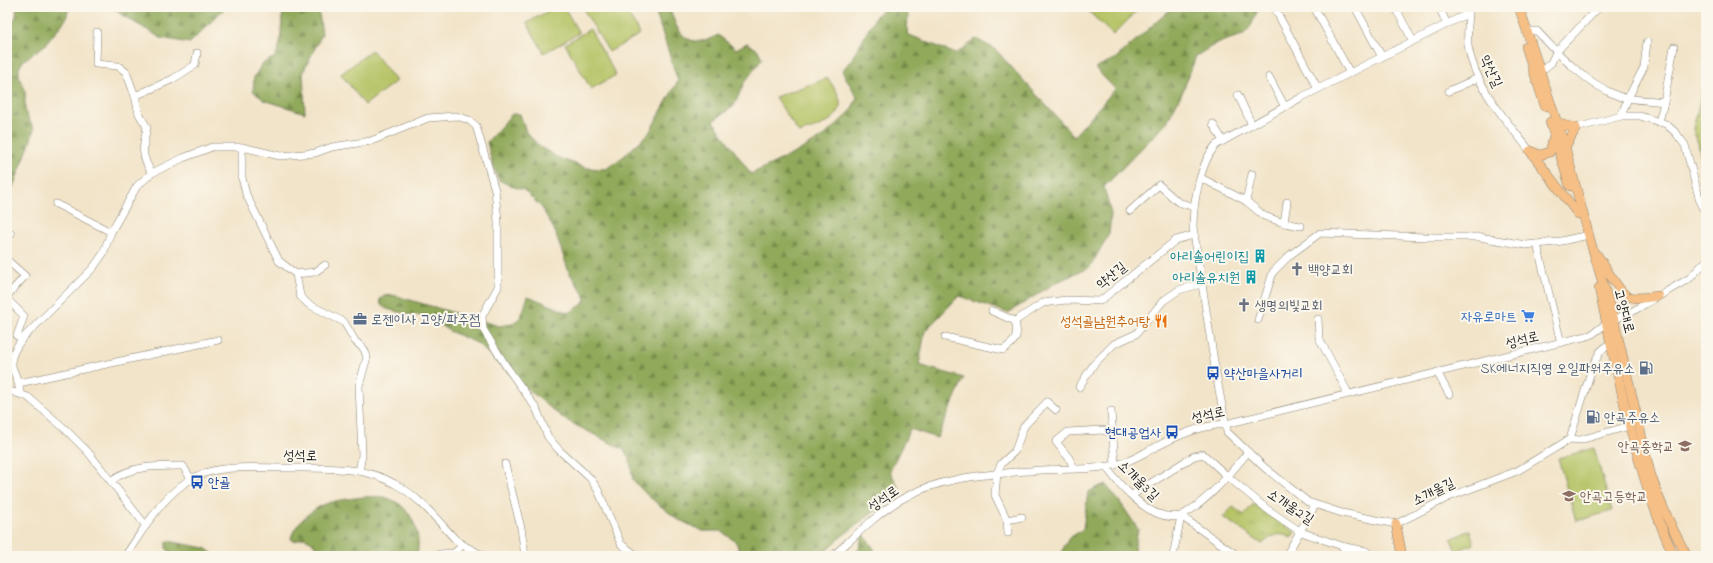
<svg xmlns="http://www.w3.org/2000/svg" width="1713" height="563" font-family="'Indie Flower','Poor Story',sans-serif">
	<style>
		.grass { fill: url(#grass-tufts); stroke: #687040 }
		.forest { fill: url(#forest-firs); stroke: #56623b }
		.pitch { fill: #b5c365; stroke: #687040 }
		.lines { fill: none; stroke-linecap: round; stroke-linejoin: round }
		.minor-casing { stroke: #878072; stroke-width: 8 }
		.major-casing { stroke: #878072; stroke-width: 10 }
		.minor { stroke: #fff; stroke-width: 7 }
		.major { stroke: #f5bf86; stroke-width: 9 }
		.labels { text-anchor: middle; stroke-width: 4; stroke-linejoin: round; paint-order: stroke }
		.street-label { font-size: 14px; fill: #1c1c1c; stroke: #fbf7ec }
		.culture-label { font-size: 14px; fill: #0d838f; stroke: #fbf7ec; text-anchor: end }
		.worship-label { font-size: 14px; fill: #5b616d; stroke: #fbf7ec; text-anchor: start }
		.shop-label { font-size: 14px; fill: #366cbe; stroke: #fbf7ec; text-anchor: end }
		.service-label { font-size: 14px; fill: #4e5e75; stroke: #fbf7ec; text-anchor: start }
		.food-label { font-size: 14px; fill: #c56008; stroke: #fbf7ec; text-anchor: end }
		.transit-label { font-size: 14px; fill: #164399; stroke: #fbf7ec; text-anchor: start }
		.education-label { font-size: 14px; fill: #785e54; stroke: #fbf7ec; text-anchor: end }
	</style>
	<defs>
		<pattern id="grass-tufts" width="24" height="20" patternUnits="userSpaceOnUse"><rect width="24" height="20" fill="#b5c365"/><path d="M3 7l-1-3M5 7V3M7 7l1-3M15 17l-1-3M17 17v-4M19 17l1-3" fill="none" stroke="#9ba757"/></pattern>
		<pattern id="forest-firs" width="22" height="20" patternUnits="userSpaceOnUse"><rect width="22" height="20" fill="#90a95a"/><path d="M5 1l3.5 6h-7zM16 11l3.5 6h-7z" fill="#75894a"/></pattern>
	</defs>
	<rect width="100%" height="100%" fill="#fbf7ec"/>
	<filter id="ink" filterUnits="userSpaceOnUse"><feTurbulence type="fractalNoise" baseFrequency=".025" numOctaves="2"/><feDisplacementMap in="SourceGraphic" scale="8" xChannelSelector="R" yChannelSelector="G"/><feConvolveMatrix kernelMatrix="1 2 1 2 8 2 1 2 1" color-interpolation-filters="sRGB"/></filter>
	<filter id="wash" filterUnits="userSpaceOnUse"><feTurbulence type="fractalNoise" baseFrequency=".012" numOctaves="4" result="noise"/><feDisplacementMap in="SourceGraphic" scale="16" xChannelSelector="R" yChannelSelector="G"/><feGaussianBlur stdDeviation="0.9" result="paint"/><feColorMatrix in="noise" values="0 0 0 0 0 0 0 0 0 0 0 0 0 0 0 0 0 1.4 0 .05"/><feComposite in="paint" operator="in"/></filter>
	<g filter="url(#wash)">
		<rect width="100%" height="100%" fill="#f2e4c9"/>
		<g class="grass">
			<polygon points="1706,75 1706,169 1702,168 1699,146 1693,129"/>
			<path d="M1253 504 1295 532 1291 538C1279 531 1272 536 1262 544L1223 517 1233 507 1244 515Z"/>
			<polygon points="1470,530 1474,544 1456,551 1451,539"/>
		</g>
		<g class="forest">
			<polygon points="17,7 69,7 66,19 45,45 24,60 19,68 19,77 25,91 25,112 34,129 29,146 7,202 7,27 16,17"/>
			<polygon points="112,7 226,7 190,43 161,38 122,15"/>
			<polygon points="283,7 318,7 322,34 303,72 305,113 264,100 253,91 254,77 262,64 275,57 280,44"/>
			<path d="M654 7H669C672 13 673 19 676 25 686 45 701 44 718 35L736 49 747 43 758 50 762 59 744 83 734 106 713 121 751 174 795 153 824 136 851 111 857 97 842 71 851 60 876 16C883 7 893 9 904 9L908 15 907 34 956 54 976 39 995 49 1074 136 1115 89 1095 68 1116 58 1173 7H1259L1251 26 1243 35 1217 43 1196 56 1183 91 1167 122 1104 187 1111 214 1109 234 1090 267 1055 283 1008 313 959 296 925 331 919 365 964 378 937 438 910 429 890 471 901 492 842 536 820 556H741L736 542 721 531H703L677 519 647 495 633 480 630 460 624 450 564 419 506 371 477 343 449 331 427 316 406 314 387 309 381 305 380 299 384 296 393 295 499 326C523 323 521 316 528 296L569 313 583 304 586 298 569 272 554 229 542 208 524 190 511 186 499 180 493 167 487 142 512 114H520L526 132 540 147 559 158 586 168 606 169 624 156 649 133 678 81Z"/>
			<polygon points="1105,484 1120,502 1138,529 1133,556 1059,556 1069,538 1083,529 1088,492"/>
			<path d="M364 497C370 497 377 496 383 497 410 502 422 531 417 556H318V549L311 541 304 538 294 541 291 539C292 531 299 523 304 518 323 500 340 500 364 497Z"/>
			<polygon points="863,533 874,549 875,556 857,556"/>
			<polygon points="168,541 205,548 216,556 173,556 166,548 166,543"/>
		</g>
		<g class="pitch">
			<polygon points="555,7 564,7 579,33 544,53 527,23"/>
			<polygon points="582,7 624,7 640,34 609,52"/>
			<polygon points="1084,7 1141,7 1113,35"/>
			<polygon points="590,29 616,75 591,89 565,44"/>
			<polygon points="372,50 396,81 365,105 341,74"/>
			<path d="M828 78C831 84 837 91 839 97 847 120 814 128 799 133L775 97Z"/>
			<polygon points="1594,448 1612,511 1576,521 1558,458"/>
		</g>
	</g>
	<g filter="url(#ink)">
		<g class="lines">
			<g class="minor-casing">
				<g id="minor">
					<polyline points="1274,7 1318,89"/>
					<polyline points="1314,7 1350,73"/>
					<polyline points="1355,7 1382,57"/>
					<polyline points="1395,7 1413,41"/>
					<polyline points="1439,7 1447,24"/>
					<path d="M1526 31H1537C1560 56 1586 83 1618 96 1628 100 1652 100 1664 102L1674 47"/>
					<path d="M97 32 96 64 118 66 126 72 135 96 139 114 147 127C143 146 140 156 152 173"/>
					<polyline points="1540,72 1551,63 1556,52 1599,7"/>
					<polyline points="1269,77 1285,107"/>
					<polyline points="1449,91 1478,78"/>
					<polyline points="1238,95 1252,125"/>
					<polyline points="135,96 173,79 195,65 197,53"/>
					<polyline points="1621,116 1628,98 1644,67 1647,42"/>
					<polyline points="1659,122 1664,102"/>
					<polyline points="1213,124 1223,141"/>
					<polyline points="1576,128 1621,116 1640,116 1666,124 1675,132 1685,145 1701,205 1706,213"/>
					<polyline points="242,147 242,178 246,194 279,261 296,274 300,296 308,304 344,322 355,341 364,349 367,357 359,386 362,455 359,471"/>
					<path d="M1530 151C1506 120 1475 87 1468 46 1467 36 1468 24 1469 13L1302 97 1216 145C1200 163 1193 204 1193 227L1216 374 1227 432 1265 468 1308 502 1342 513 1396 524 1449 497 1517 471 1570 439 1593 365 1600 352 1611 342"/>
					<polyline points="1201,178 1246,201 1264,216 1284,223 1301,226"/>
					<polyline points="1246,201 1252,174"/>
					<polyline points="56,204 111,232"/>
					<polyline points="1130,211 1159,185 1178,202 1194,207"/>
					<polyline points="1284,223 1287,202"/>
					<polyline points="7,238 11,234"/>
					<polyline points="1537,244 1561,343"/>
					<polyline points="7,260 25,276 7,296"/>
					<polyline points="296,274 315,272 325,265"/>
					<polyline points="7,299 24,316 17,336 22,339"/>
					<polyline points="1318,319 1319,338 1348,393"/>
					<polyline points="1258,320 1273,272 1290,255 1320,233 1426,237 1479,237 1526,245 1557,242 1584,236"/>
					<polyline points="1015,321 1043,303 1066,300 1100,301 1176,240 1194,235"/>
					<path d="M945 337 1003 350C1016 341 1019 337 1015 321L992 311"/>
					<polyline points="1437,372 1449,394"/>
					<polyline points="19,383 218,340"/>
					<polyline points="1079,387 1094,364 1114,344 1136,334 1163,301 1179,290 1201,284"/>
					<polyline points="7,390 28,397 64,428 88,452 146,526"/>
					<path d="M20 393C17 365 1 368 22 339L93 268 103 254 111 232 137 186 152 173 183 158 212 147H242L280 156 315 153 332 147 371 141 428 118 456 116 469 120 476 126 495 190 498 221V287L482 316 483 329 506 366 536 408 548 437 559 450 590 478 598 490 621 544 637 556"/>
					<polyline points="1111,411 1115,465"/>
					<polyline points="1570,439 1580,440 1629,426"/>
					<polyline points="505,464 521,528 525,556"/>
					<path d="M1106 466C1115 481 1142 509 1159 514 1166 517 1173 517 1181 516L1238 556"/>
					<polyline points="1074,468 1069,458 1056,442 1068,432 1103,430 1113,434"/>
					<path d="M111 481C131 465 159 466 183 466L191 479"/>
					<polyline points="1132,495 1194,456 1203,454 1227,476 1267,509 1301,532 1345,547 1366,551 1371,556"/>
					<polyline points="1007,520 1022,517"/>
					<polyline points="1008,533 1007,520 995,495 997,473 1001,464 1015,451 1024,426 1047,402 1056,410"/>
					<path d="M125 556C145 528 163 493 195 477 219 464 258 468 285 468 309 468 334 467 358 471 371 473 384 478 395 484 419 496 438 521 455 539L463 545 484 556"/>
					<polyline points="435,556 440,554 454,553 463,545"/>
					<path d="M833 556C854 537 875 515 900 500 942 475 993 474 1041 470 1064 469 1100 470 1122 463 1133 460 1142 454 1152 449 1176 436 1198 426 1226 424L1591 335 1607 323 1633 311 1690 278 1706 261"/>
					<path d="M1173 556 1181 516C1208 501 1228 476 1248 452"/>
					<polyline points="1286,556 1315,505"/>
					<polyline points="1341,556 1346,547"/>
				</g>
			</g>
			<g class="major-casing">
				<g id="major">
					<path d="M1519 7 1565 147 1592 247 1614 320 1650 472C1659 501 1672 529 1687 556"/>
					<polyline points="1526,47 1545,106"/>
					<polyline points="1556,121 1563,125 1576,128 1565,147"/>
					<polyline points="1550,122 1570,186"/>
					<polyline points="1530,151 1578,214"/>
					<polyline points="1531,151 1540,155 1550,152 1554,136"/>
					<path d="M1597 255C1603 263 1619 292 1627 296 1636 300 1649 297 1658 296"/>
					<path d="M1599 288C1619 379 1635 472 1674 556"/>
					<polyline points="1396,524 1402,556"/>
				</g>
			</g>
			<use href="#minor" class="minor"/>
			<use href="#major" class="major"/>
		</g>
	</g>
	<defs>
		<g id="building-bare" transform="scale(1.08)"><path d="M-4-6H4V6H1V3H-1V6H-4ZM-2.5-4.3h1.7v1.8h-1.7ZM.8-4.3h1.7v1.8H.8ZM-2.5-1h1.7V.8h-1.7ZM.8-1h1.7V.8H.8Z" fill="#0f9aa8" stroke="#fbf7ec" stroke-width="2.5" paint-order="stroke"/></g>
		<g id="church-bare" transform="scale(1.08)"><path d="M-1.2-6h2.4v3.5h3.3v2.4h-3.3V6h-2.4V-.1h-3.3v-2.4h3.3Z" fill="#6b7280" stroke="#fbf7ec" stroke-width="2.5" paint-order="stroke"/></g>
		<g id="supermarket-bare" transform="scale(1.08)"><path d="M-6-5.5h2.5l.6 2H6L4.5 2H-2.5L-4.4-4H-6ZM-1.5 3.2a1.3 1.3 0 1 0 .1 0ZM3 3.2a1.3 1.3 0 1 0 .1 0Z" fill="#3f7fe0" stroke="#fbf7ec" stroke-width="2.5" paint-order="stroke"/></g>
		<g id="office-bare" transform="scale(1.08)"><path d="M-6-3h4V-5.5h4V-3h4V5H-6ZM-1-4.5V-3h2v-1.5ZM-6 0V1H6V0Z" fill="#5c6f8a" stroke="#fbf7ec" stroke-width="2.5" paint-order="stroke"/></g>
		<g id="restaurant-bare" transform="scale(1.08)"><path d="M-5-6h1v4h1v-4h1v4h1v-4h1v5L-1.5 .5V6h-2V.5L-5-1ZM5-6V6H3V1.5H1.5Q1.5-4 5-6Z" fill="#e8710a" stroke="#fbf7ec" stroke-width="2.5" paint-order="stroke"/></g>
		<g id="fuel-bare" transform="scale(1.08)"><path d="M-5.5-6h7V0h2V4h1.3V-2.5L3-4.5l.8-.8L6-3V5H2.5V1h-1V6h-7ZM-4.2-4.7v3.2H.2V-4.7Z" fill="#5c6f8a" stroke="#fbf7ec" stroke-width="2.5" paint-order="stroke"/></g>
		<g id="bus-bare" transform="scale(1.08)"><path d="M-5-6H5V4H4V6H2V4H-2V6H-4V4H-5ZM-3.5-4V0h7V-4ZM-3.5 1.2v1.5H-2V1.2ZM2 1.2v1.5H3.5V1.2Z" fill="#1a4fb4" stroke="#fbf7ec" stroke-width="2.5" paint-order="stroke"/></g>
		<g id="school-bare" transform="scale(1.08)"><path d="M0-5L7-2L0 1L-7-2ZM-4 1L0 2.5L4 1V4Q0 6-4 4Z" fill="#8d6e63" stroke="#fbf7ec" stroke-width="2.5" paint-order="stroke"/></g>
	</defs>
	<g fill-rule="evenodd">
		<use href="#building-bare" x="1260" y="256"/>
		<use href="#church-bare" x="1297" y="269"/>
		<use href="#building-bare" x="1251" y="277"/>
		<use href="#church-bare" x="1244" y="305"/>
		<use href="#supermarket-bare" x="1528" y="316"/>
		<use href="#office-bare" x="360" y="319"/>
		<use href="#restaurant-bare" x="1161" y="321"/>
		<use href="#fuel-bare" x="1646" y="368"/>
		<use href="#bus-bare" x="1213" y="373"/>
		<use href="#fuel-bare" x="1593" y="417"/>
		<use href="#bus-bare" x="1172" y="432"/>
		<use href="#school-bare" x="1685" y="446"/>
		<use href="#bus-bare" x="197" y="482"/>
		<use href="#school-bare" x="1569" y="496"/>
	</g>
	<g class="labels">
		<g class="street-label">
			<text transform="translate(1492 71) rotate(65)" y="5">약산길</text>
			<text transform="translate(1111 275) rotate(-39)" y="5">약산길</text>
			<text transform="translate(1625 311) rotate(75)" y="5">고양대로</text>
			<text transform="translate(1522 339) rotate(-13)" y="5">성석로</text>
			<text transform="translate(1208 414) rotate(-12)" y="5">성석로</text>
			<text x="300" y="460">성석로</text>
			<text transform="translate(1139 480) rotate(44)" y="5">소개울3길</text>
			<text transform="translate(1433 491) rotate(-26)" y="5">소개울길</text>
			<text transform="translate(883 498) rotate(-35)" y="5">성석로</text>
			<text transform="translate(1291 506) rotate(33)" y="5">소개울2길</text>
		</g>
		<g class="culture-label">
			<text x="1249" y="261">아리솔어린이집</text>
			<text x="1240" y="282">아리솔유치원</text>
		</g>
		<g class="worship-label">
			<text x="1308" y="274">백양교회</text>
			<text x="1255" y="310">생명의빛교회</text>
		</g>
		<g class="shop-label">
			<text x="1517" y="321">자유로마트</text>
		</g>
		<g class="service-label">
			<text x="371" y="324">로젠이사 고양/파주점</text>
			<text x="1635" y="373" text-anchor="end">SK에너지직영 오일파워주유소</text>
			<text x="1604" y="422">안곡주유소</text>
		</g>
		<g class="food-label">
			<text x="1150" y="326">성석골남원추어탕</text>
		</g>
		<g class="transit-label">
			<text x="1224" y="378">약산마을사거리</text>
			<text x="1161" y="437" text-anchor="end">현대공업사</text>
			<text x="208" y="487">안골</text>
		</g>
		<g class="education-label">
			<text x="1674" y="451">안곡중학교</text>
			<text x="1580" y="501" text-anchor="start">안곡고등학교</text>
		</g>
	</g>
	<rect width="1713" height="563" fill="none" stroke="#fbf7ec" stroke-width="24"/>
</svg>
